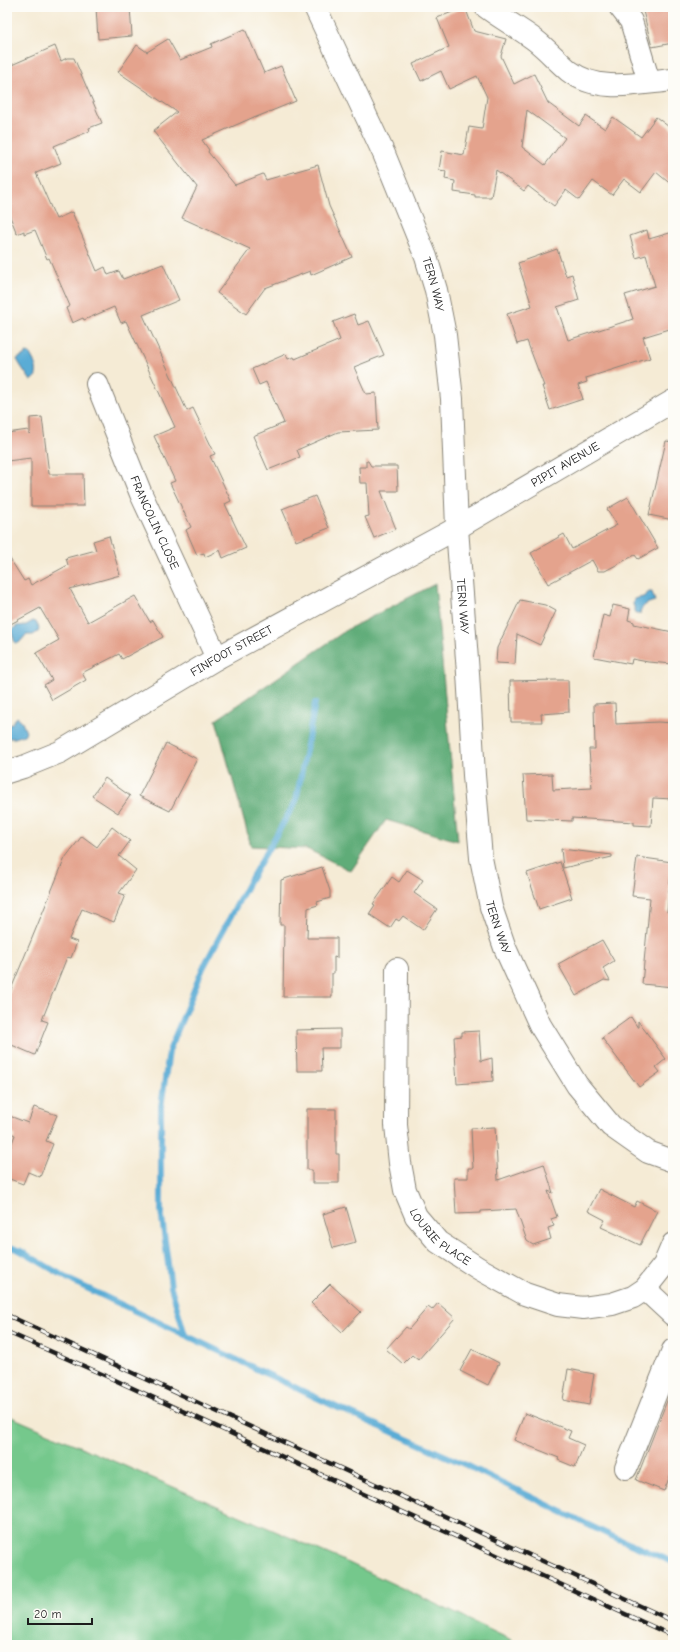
<svg xmlns="http://www.w3.org/2000/svg" width="680" height="1652" font-family="'Comic Neue',sans-serif">
	<style>
		.green { fill: #74c88c; stroke: #487254 }
		.forest { fill: #5fac78; stroke: #3e644a }
		.water { fill: #5aacd5; stroke: #3b6478 }
		.lines { fill: none; stroke-linecap: round; stroke-linejoin: round }
		.stream { stroke: #5aacd5; stroke-width: 6 }
		.building { fill: #e4a38d; fill-rule: evenodd }
		.minor-casing { stroke: #888478; stroke-width: 24 }
		.minor { stroke: #fff; stroke-width: 22 }
		.rail-casing { stroke: #1c1c1c; stroke-width: 4.5 }
		.rail { stroke: #fdfcf7; stroke-width: 3; stroke-dasharray: 9; stroke-linecap: butt }
		.labels { text-anchor: middle; stroke-width: 4; stroke-linejoin: round; paint-order: stroke }
		.street-label { font-size: 12px; fill: #1c1c1c; stroke: #fdfcf7 }
	</style>
	<rect width="100%" height="100%" fill="#fdfcf7"/>
	<filter id="ink" filterUnits="userSpaceOnUse"><feTurbulence type="fractalNoise" baseFrequency=".025" numOctaves="2"/><feDisplacementMap in="SourceGraphic" scale="8" xChannelSelector="R" yChannelSelector="G"/><feConvolveMatrix kernelMatrix="1 2 1 2 8 2 1 2 1" color-interpolation-filters="sRGB"/></filter>
	<filter id="wash" filterUnits="userSpaceOnUse"><feTurbulence type="fractalNoise" baseFrequency=".012" numOctaves="4" result="noise"/><feDisplacementMap in="SourceGraphic" scale="16" xChannelSelector="R" yChannelSelector="G"/><feGaussianBlur stdDeviation="0.9" result="paint"/><feColorMatrix in="noise" values="0 0 0 0 0 0 0 0 0 0 0 0 0 0 0 0 0 1.4 0 .05"/><feComposite in="paint" operator="in"/></filter>
	<g filter="url(#wash)">
		<rect width="100%" height="100%" fill="#f5ebd5"/>
		<polygon class="green" points="7,1415 349,1563 522,1645 7,1645"/>
		<polygon class="forest" points="435,584 458,841 386,820 351,871 307,849 251,846 216,720 348,629"/>
		<g class="water">
			<path d="M27 353 30 354C34 361 39 369 35 378L31 381C29 378 17 361 17 359Z"/>
			<path d="M649 592H652L655 601C647 603 641 606 640 614H636L633 604 634 599 643 597Z"/>
			<path d="M33 621 36 622C38 626 40 628 38 632L33 635H26L19 643H15L11 630 17 626 26 625Z"/>
			<polygon points="17,717 21,720 26,732 24,735 15,738 7,738 7,726 11,724"/>
		</g>
		<g class="lines">
			<g class="stream">
				<polyline points="7,1246 19,1250 74,1282 334,1406 466,1465 609,1535 673,1562"/>
				<polyline points="185,1335 171,1287 161,1210 161,1107 169,1051 203,968 249,882 296,801 315,703"/>
			</g>
		</g>
		<g id="blocks">
			<g class="building">
				<polygon points="96,7 130,7 132,36 98,39"/>
				<path d="M465 7 474 31 506 39 501 56 514 84 534 74 548 103 579 126 586 116 605 129 613 117 641 137 656 117 673 130V186L656 172 641 192 624 179 612 195 593 181 579 200 566 190 554 206 528 186 524 191 496 170 491 197H475V195L454 192 455 181 445 179 446 171 439 170 442 151 464 155 469 127 482 129 487 97 477 76 449 89 441 71 421 81 413 64 449 47 437 18ZM527 110 565 138 545 165 522 147Z"/>
				<polygon points="642,7 673,7 673,43 652,47"/>
				<polygon points="245,29 264,73 281,66 296,101 254,118 254,117 202,140 209,150 208,152 235,185 263,174 266,180 318,165 329,206 352,257 311,275 310,271 265,288 246,314 217,293 250,249 182,218 197,187 153,131 177,112 118,72 137,45 147,52 168,39 180,60 212,47 211,44"/>
				<polygon points="55,46 61,61 67,58 74,58 102,123 89,128 90,131 54,146 61,163 36,173 56,219 72,212 97,271 105,267 108,275 119,271 123,279 163,264 179,300 143,315 187,411 193,408 215,454 210,456 231,501 225,504 246,548 223,558 220,550 205,557 204,553 197,555 186,530 191,527 170,483 175,481 154,436 175,427 126,321 121,323 114,307 84,320 83,318 72,323 66,308 70,306 49,258 47,259 35,230 24,234 24,231 17,234 7,209 7,67"/>
				<polygon points="647,230 649,239 673,232 673,328 643,337 650,358 586,378 587,382 578,385 583,399 550,410 542,386 544,386 527,341 517,344 507,314 532,306 518,263 557,249 566,276 572,274 579,300 557,307 568,340 633,319 625,295 655,286 646,255 636,258 630,236"/>
				<polygon points="354,314 358,325 369,321 384,355 354,367 366,394 376,393 378,430 338,432 297,450 300,457 268,470 253,436 284,423 266,382 259,385 252,369 286,354 288,359 294,357 295,359 340,340 333,322"/>
				<polygon points="42,417 49,474 83,474 84,506 31,506 31,458 7,461 7,433 28,430 29,434 30,433 30,418"/>
				<polygon points="666,441 673,442 673,520 649,515"/>
				<polygon points="366,461 368,461 371,466 397,466 398,491 381,491 396,529 374,538 365,517 369,516 367,483 360,483 359,467 366,467"/>
				<polygon points="315,496 329,528 296,541 282,509"/>
				<polygon points="628,497 658,548 638,559 635,555 605,571 598,571 592,560 548,584 531,553 564,534 572,549 617,525 607,509"/>
				<polygon points="109,536 120,575 70,589 88,622 135,596 150,622 153,620 163,637 122,659 119,654 82,673 86,680 52,700 44,685 52,680 36,653 59,640 40,608 7,626 7,554 24,581 28,579 31,585 68,565 66,558 96,550 93,541"/>
				<polygon points="520,600 545,605 556,611 540,645 517,634 515,664 496,663 497,648"/>
				<polygon points="613,605 630,609 628,620 634,622 634,624 673,632 673,664 648,662 632,659 631,664 594,657 603,615 610,617"/>
				<polygon points="556,680 568,680 569,712 541,714 542,722 511,722 510,681"/>
				<polygon points="615,703 616,724 658,722 673,723 673,799 653,798 651,826 634,825 634,822 572,818 572,821 526,819 523,775 552,774 553,790 592,788 589,749 595,749 594,704"/>
				<polygon points="166,743 197,759 170,811 139,796"/>
				<polygon points="105,778 130,796 118,813 92,796"/>
				<polygon points="112,827 130,841 119,856 136,870 119,893 125,895 114,922 82,909 69,939 77,942 71,958 67,957 42,1020 48,1022 35,1055 7,1043 7,999 65,858 82,836 97,847"/>
				<polygon points="561,849 612,855 612,857 563,868"/>
				<polygon points="637,857 672,862 667,912 673,912 673,987 642,984 650,898 632,896"/>
				<polygon points="560,862 572,898 539,909 527,873"/>
				<polygon points="322,867 330,891 330,898 317,902 318,905 308,908 307,938 337,938 337,958 334,957 334,973 332,973 332,997 283,997 284,925 280,925 281,880"/>
				<polygon points="407,870 423,880 414,893 437,909 423,930 403,916 399,921 396,919 390,928 369,914 375,905 373,904 392,877 399,882"/>
				<polygon points="602,940 614,961 603,968 610,981 604,980 576,996 558,964"/>
				<polygon points="631,1017 638,1028 638,1021 666,1059 656,1067 660,1072 639,1087 602,1038"/>
				<polygon points="340,1029 340,1048 321,1048 322,1071 297,1071 296,1030"/>
				<polygon points="479,1031 481,1061 492,1058 493,1081 457,1084 454,1037 462,1036 462,1032"/>
				<polygon points="34,1107 57,1115 46,1141 53,1144 40,1177 28,1172 23,1184 7,1178 7,1156 15,1135 7,1131 7,1115 28,1123"/>
				<polygon points="307,1109 336,1109 336,1154 339,1154 339,1183 312,1183 312,1170 307,1170"/>
				<polygon points="495,1127 498,1180 544,1164 553,1193 548,1191 557,1217 551,1219 554,1226 548,1228 551,1239 533,1245 527,1241 516,1209 481,1211 481,1213 456,1214 454,1178 468,1178 468,1168 473,1168 471,1128"/>
				<polygon points="599,1189 634,1207 637,1201 657,1211 640,1245 601,1227 605,1220 588,1211"/>
				<polygon points="346,1207 356,1242 333,1248 323,1214"/>
				<polygon points="330,1284 361,1312 342,1332 311,1303"/>
				<polygon points="438,1303 455,1318 418,1360 412,1355 403,1364 386,1349 406,1327 409,1329 428,1307 432,1310"/>
				<polygon points="472,1349 499,1363 488,1385 460,1371"/>
				<polygon points="568,1369 594,1374 589,1405 563,1400"/>
				<polygon points="672,1388 673,1468 664,1491 636,1480"/>
				<polygon points="525,1413 571,1431 568,1438 584,1445 575,1467 558,1460 559,1458 514,1440"/>
			</g>
		</g>
	</g>
	<g filter="url(#ink)">
		<use href="#blocks" fill-opacity="0" stroke="#888478" stroke-width="1"/>
		<g class="lines">
			<g class="minor-casing">
				<g id="minor">
					<path id="s1" d="M315 7 384 154 426 257 436 290 445 335 452 399 457 528 468 673 474 775 481 858 491 907 505 948 540 1025 577 1085 611 1126 648 1152 673 1161"/>
					<path d="M486 7C502 19 519 28 535 40 547 49 557 61 569 71 599 94 639 83 673 80"/>
					<polyline points="620,7 631,21 649,82"/>
					<path id="s2" d="M97 384 141 494 217 658"/>
					<path id="s3" d="M7 772 23 767 60 752 217 658 457 528 673 401"/>
					<path id="s4" d="M397 969 396 1125 400 1163 405 1190 416 1216 438 1242 478 1268 525 1294 558 1305 583 1308 612 1304 633 1297 645 1289 664 1265 673 1244"/>
					<polyline points="645,1289 673,1315"/>
					<polyline points="626,1468 673,1350"/>
				</g>
			</g>
			<use href="#minor" class="minor"/>
			<g class="rail-casing">
				<g id="rail">
					<polyline points="7,1315 673,1621"/>
					<polyline points="7,1332 104,1375 673,1636"/>
				</g>
			</g>
			<use href="#rail" class="rail"/>
		</g>
	</g>
	<g class="labels">
		<g class="street-label">
			<text dy="4" stroke="none"><textPath href="#s1" startOffset="302">TERN WAY</textPath></text>
			<text dy="4" stroke="none"><textPath href="#s3" startOffset="638">PIPIT AVENUE</textPath></text>
			<text dy="4" stroke="none"><textPath href="#s2" startOffset="150">FRANCOLIN CLOSE</textPath></text>
			<text dy="4" stroke="none"><textPath href="#s1" startOffset="626">TERN WAY</textPath></text>
			<text dy="4" stroke="none"><textPath href="#s3" startOffset="256">FINFOOT STREET</textPath></text>
			<text dy="4" stroke="none"><textPath href="#s1" startOffset="950">TERN WAY</textPath></text>
			<text dy="4" stroke="none"><textPath href="#s4" startOffset="282">LOURIE PLACE</textPath></text>
		</g>
	</g>
	<rect width="680" height="1652" fill="none" stroke="#fdfcf7" stroke-width="24"/>
	<path d="M28 1618v6h64v-6" fill="none" stroke="#1c1c1c" stroke-width="2"/>
	<text x="34" y="1618" font-size="12" fill="#1c1c1c" stroke="#fdfcf7" stroke-width="3" paint-order="stroke">20 m</text>
</svg>
